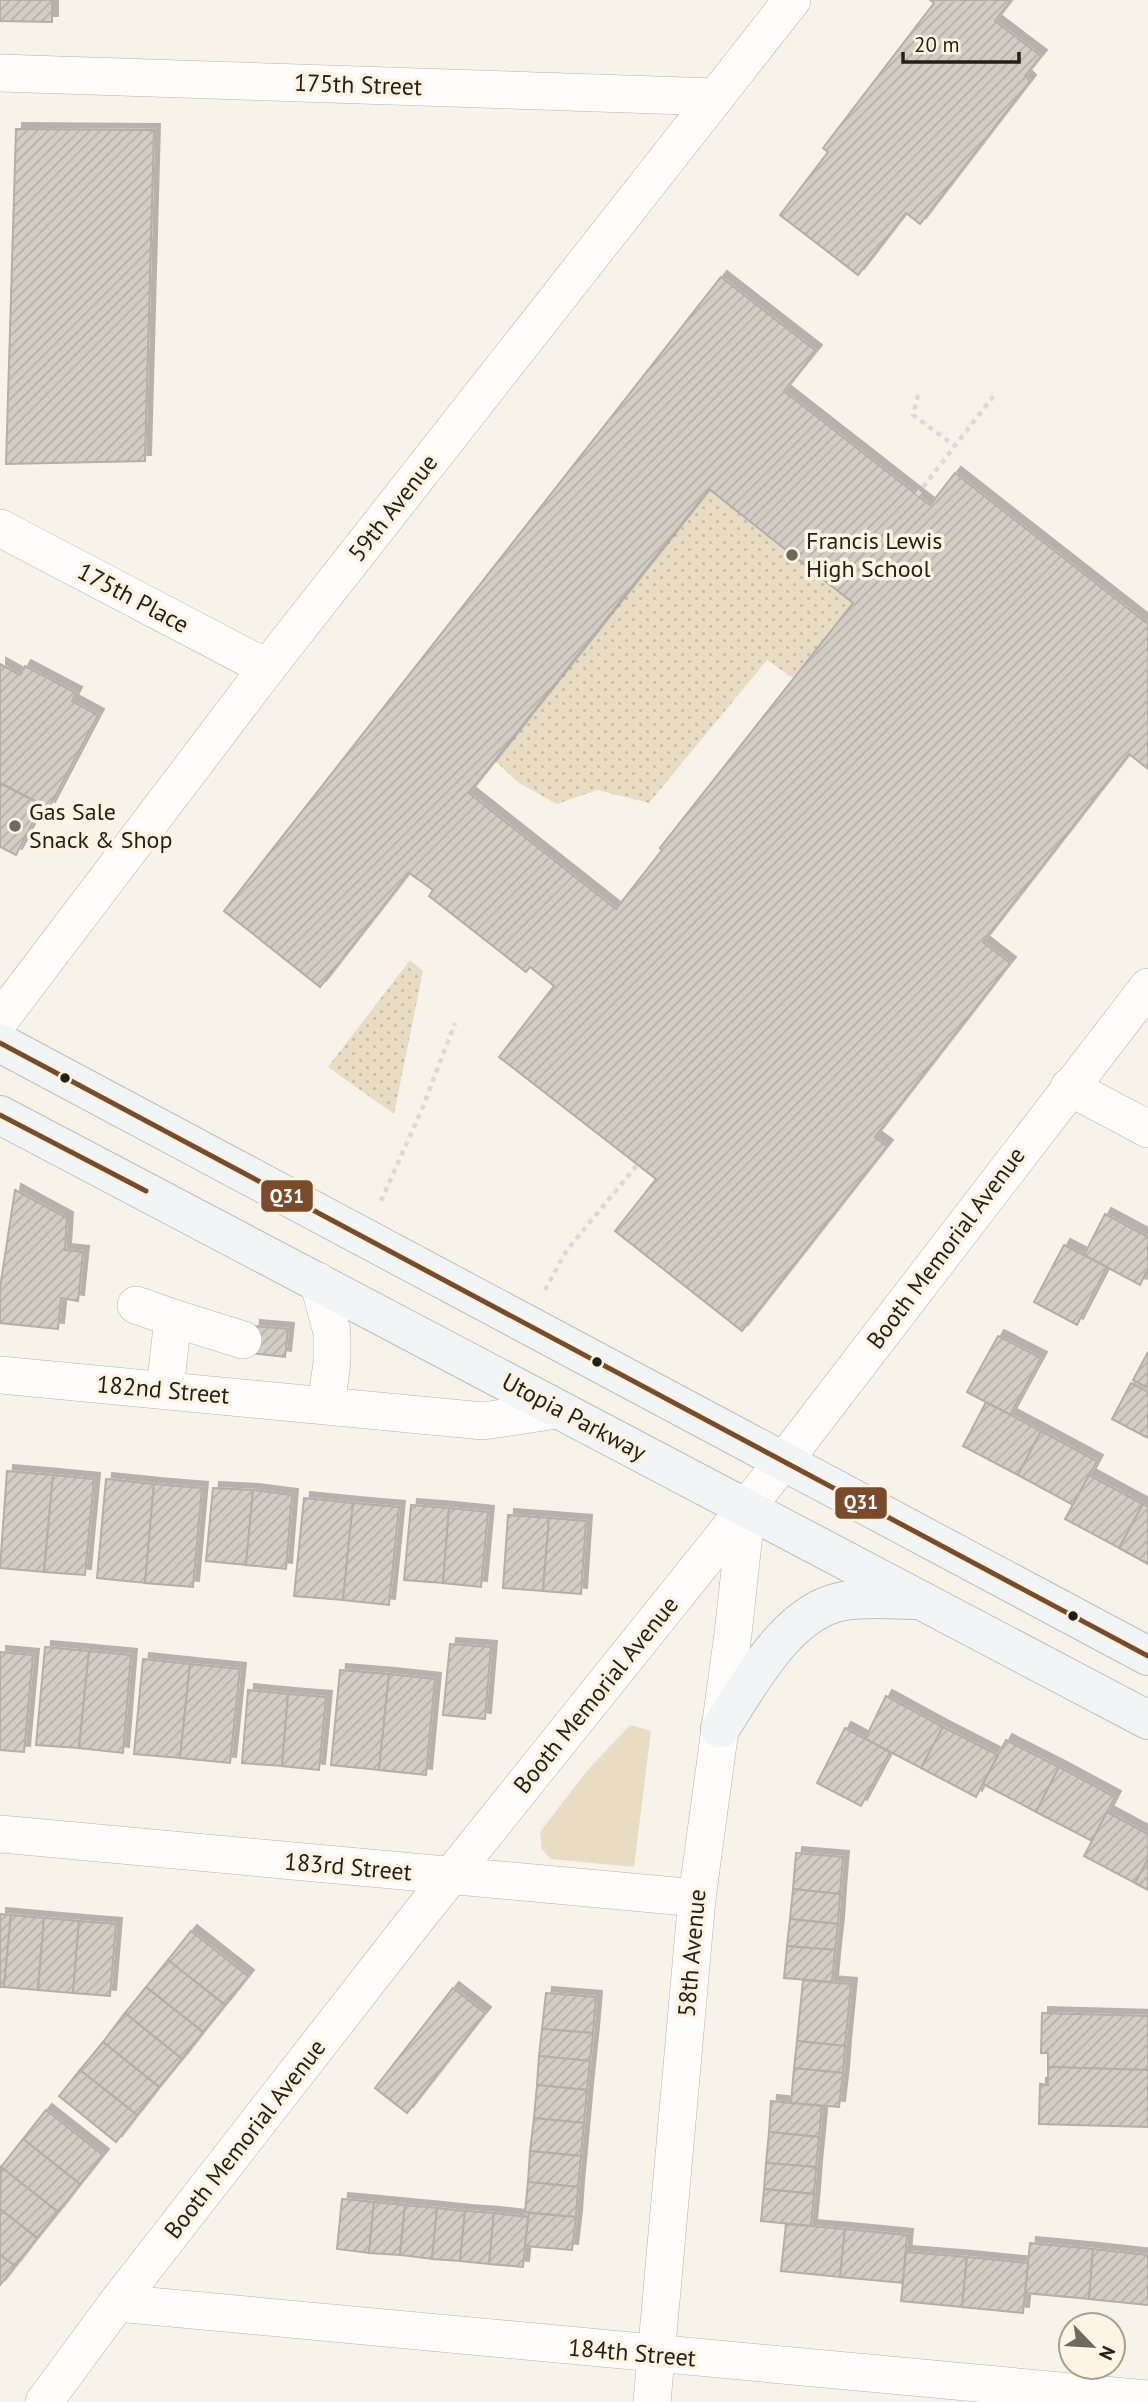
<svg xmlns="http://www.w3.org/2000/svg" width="1148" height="2402" font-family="'PT Sans',sans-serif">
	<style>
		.grass { fill: url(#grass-dots) }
		.garden { fill: #e9dcc5 }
		.building { fill: url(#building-hatch); stroke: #b4afa6; stroke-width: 2; fill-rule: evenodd; filter: url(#shadow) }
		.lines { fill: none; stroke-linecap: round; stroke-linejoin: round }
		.minor-casing { stroke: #b7b2a8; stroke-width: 38 }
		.major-casing { stroke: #bcbfbe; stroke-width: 40 }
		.path { stroke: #dcdad7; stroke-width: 4.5; stroke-dasharray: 5 5; stroke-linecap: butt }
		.minor { stroke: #fefdfc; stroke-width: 37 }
		.major { stroke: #f2f5f5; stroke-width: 38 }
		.bus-1-casing { stroke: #fef4e3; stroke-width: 10 }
		.bus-1 { stroke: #7a4b2a; stroke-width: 5 }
		.poi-dot { fill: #6f695f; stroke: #fef4e3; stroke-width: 2.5 }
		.bus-dot { fill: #251f15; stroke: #fef4e3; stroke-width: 2.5 }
		.labels { text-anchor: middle; stroke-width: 7; stroke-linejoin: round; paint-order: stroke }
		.street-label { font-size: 24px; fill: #251f15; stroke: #fef4e3 }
		.poi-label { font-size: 24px; fill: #251f15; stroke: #fef4e3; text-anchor: start }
		.line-badge { stroke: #fef4e3; stroke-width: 2.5 }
		.badge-label { font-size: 19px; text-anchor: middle; font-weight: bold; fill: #fff }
	</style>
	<defs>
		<pattern id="grass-dots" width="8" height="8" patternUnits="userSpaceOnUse" patternTransform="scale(1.75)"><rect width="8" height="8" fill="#e9dcc5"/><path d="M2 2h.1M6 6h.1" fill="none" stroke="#c8bca8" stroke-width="1.8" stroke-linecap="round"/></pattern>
		<pattern id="building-hatch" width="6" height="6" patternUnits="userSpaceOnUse" patternTransform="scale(1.75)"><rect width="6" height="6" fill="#d3cec4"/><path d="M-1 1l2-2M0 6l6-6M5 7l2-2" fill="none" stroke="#b5b0a8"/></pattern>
		<filter id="shadow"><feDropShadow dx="6" dy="-6" stdDeviation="0" flood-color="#0004"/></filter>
	</defs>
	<rect width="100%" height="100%" fill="#f8f3e9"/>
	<g class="grass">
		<polygon points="709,489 853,603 793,678 767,660 649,803 597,790 557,804 519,783 495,761"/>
		<polygon points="410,960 423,971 394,1114 328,1067"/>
	</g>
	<polygon class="garden" points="630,1725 651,1731 634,1867 551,1859 542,1849 540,1832 586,1772"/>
	<g class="building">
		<polygon points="0,0 52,0 52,22 0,21"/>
		<polygon points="930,0 1011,0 995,21 1041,56 1025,76 1030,81 920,224 906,213 858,275 780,215 828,152 823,148 934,3"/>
		<polygon points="16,129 154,130 145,461 6,464"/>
		<path d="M721 277 816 351 784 391 930 505 955 473 1148 624V769L1129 754 983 942 1010 963 875 1137 887 1146 742 1331 615 1231 656 1179 499 1057 554 986 530 967 526 972 429 896 433 890 409 873 320 987 224 911ZM709 489 853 603 660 848 662 850 616 909 469 793Z"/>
		<polygon points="0,664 20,675 25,666 76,693 72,701 98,715 49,808 0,783"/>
		<polygon points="0,783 42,805 16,855 0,847"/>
		<polygon points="15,1190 67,1218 65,1250 83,1252 78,1301 61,1298 58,1329 0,1323 0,1288"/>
		<polygon points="1105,1214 1148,1237 1148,1269 1140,1285 1084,1255"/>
		<polygon points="1064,1245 1107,1267 1077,1325 1034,1302"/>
		<polygon points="254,1326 288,1329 285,1357 251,1353"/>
		<polygon points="998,1336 1041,1358 1010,1415 967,1392"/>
		<polygon points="1148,1352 1148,1388 1133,1380"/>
		<polygon points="1131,1383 1148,1392 1148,1438 1112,1419"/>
		<polygon points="986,1402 1041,1431 1018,1475 963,1446"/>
		<polygon points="1041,1431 1097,1461 1073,1505 1018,1475"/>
		<polygon points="7,1471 53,1475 44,1572 0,1568"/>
		<polygon points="53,1475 94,1479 85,1575 44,1572"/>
		<polygon points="1089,1475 1143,1504 1119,1548 1065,1519"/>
		<polygon points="106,1479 154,1484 145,1583 97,1578"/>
		<polygon points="154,1484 202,1488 193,1587 145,1583"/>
		<polygon points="213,1488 253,1490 246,1565 206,1561"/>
		<polygon points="253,1490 292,1495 286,1569 246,1565"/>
		<polygon points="304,1498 353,1503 343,1600 294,1596"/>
		<polygon points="353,1503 399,1507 389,1605 343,1600"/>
		<polygon points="1143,1504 1148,1507 1148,1564 1119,1548"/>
		<polygon points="411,1505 449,1508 443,1583 404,1580"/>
		<polygon points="449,1508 488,1512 481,1587 443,1583"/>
		<polygon points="508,1515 549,1518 543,1591 503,1588"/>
		<polygon points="549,1518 586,1521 581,1594 543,1591"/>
		<polygon points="450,1644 491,1647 485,1719 443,1715"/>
		<polygon points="45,1647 89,1651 79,1748 36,1745"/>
		<polygon points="89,1651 131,1655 123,1753 79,1748"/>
		<polygon points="0,1652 33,1655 24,1752 0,1750"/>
		<polygon points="143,1659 190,1664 180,1758 134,1754"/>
		<polygon points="190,1664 240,1669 230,1763 180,1758"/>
		<polygon points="340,1670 389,1674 379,1770 331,1765"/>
		<polygon points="389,1674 435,1679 426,1775 379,1770"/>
		<polygon points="248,1690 288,1694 282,1766 242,1763"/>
		<polygon points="288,1694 326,1697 319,1770 282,1766"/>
		<polygon points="886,1696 943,1727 921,1768 865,1739"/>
		<polygon points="943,1727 998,1755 976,1797 921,1768"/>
		<polygon points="845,1728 890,1752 861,1806 817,1783"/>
		<polygon points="1006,1740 1059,1767 1036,1812 983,1784"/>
		<polygon points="1059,1767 1115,1797 1092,1841 1036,1812"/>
		<polygon points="1107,1812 1148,1834 1148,1859 1135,1883 1084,1856"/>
		<polygon points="796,1853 843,1857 840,1894 793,1889"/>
		<polygon points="1148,1859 1148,1890 1135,1883"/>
		<polygon points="793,1889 840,1894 838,1924 790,1919"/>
		<polygon points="0,1914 11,1915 4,1987 0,1987"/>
		<polygon points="11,1915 44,1918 38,1990 4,1987"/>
		<polygon points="44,1918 79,1921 73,1993 38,1990"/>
		<polygon points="790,1919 838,1924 835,1950 787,1946"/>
		<polygon points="79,1921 116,1924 110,1996 73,1993"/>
		<polygon points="191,1931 248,1976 225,2005 168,1960"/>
		<polygon points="787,1946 835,1950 832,1982 784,1978"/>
		<polygon points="168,1960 225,2005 203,2032 146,1987"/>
		<polygon points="803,1980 851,1984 845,2046 797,2041"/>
		<polygon points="146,1987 203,2032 182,2059 125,2013"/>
		<polygon points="453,1988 485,2013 407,2113 375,2088"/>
		<polygon points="546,1993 596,1997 593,2033 542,2029"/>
		<polygon points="125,2013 182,2059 159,2087 103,2042"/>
		<polygon points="1042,2013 1148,2016 1148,2070 1048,2067 1048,2053 1041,2053"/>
		<polygon points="542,2029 593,2033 590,2061 539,2056"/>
		<polygon points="797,2041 845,2046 843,2073 794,2068"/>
		<polygon points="103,2042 159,2087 137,2115 80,2070"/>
		<polygon points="539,2056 590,2061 587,2090 537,2085"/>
		<polygon points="1048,2067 1148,2070 1148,2127 1039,2124 1040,2084 1048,2085"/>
		<polygon points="794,2068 843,2073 839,2107 791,2103"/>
		<polygon points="80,2070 137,2115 116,2142 59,2096"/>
		<polygon points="537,2085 587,2090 584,2123 534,2118"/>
		<polygon points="771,2101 822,2106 819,2137 769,2132"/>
		<polygon points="46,2110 103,2155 80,2184 23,2139"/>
		<polygon points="534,2118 584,2123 581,2156 530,2151"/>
		<polygon points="769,2132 819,2137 816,2167 766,2163"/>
		<polygon points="23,2139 80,2184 58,2212 1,2167"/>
		<polygon points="530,2151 581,2156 578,2187 528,2182"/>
		<polygon points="766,2163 816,2167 814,2194 764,2189"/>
		<polygon points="1,2167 58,2212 37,2238 0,2209"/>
		<polygon points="528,2182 578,2187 576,2217 525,2212"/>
		<polygon points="764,2189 814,2194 811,2226 761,2221"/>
		<polygon points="342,2199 374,2202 369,2253 337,2249"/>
		<polygon points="374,2202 405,2205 400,2255 369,2253"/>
		<polygon points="405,2205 437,2208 432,2259 400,2255"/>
		<polygon points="437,2208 465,2211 460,2261 432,2259"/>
		<polygon points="0,2209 37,2238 15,2266 0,2255"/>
		<polygon points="465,2211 494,2213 489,2264 460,2261"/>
		<polygon points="494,2213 528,2217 523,2267 489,2264"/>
		<polygon points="529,2213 576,2217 572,2250 525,2246"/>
		<polygon points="786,2224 845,2229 840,2277 781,2271"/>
		<polygon points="845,2229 907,2235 903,2283 840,2277"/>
		<polygon points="1030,2243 1093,2249 1089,2299 1025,2293"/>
		<polygon points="1093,2249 1148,2255 1148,2305 1089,2299"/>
		<polygon points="906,2252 967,2257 962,2307 901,2301"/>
		<polygon points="0,2255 15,2266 0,2285"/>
		<polygon points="967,2257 1028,2263 1023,2313 962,2307"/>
	</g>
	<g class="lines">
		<g class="minor-casing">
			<g id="minor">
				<polyline points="0,73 716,97"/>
				<polyline points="0,528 267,668"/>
				<polyline points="0,1020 267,668 792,0"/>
				<polyline points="1069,1087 1148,1129"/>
				<polyline points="318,1281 332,1332 332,1363 326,1405"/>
				<polyline points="136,1305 173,1318"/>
				<polyline points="0,1375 483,1421 557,1410"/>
				<polyline points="165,1390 173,1318 243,1340"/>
				<polyline points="0,1834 697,1898"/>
				<polyline points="117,2303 1148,2399"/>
				<polyline points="44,2402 117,2303 417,1918 783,1462 1148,987"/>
				<polyline points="652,2402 697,1898 733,1634 747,1506"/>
			</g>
		</g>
		<g class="major-casing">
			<g id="major">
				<polyline points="0,1043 1148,1656"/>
				<polyline points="0,1115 1148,1720"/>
				<path d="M720 1729C749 1685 787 1610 844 1601 869 1597 896 1600 920 1600"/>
			</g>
		</g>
		<g class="path">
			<polyline points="918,395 913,415 955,446"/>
			<polyline points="917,495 995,394"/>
			<polyline points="381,1201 422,1109 455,1023"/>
			<polyline points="545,1290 567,1250 637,1165"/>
		</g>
		<use href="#minor" class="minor"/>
		<use href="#major" class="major"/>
		<g class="bus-1-casing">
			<g id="bus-1">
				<polyline points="0,1043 1148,1656"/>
				<polyline points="0,1115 146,1191"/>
			</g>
		</g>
		<use href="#bus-1" class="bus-1"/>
	</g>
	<g class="poi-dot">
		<circle cx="792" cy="555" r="7"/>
		<circle cx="15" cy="826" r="7"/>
	</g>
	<g class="bus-dot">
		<circle cx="65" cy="1078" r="6"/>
		<circle cx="597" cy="1362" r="6"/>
		<circle cx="1073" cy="1616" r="6"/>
	</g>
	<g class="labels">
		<g class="street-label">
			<text transform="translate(358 85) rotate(2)" y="8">175th Street</text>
			<text transform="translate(393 508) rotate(-52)" y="8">59th Avenue</text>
			<text transform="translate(133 598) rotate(28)" y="8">175th Place</text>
			<text transform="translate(946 1248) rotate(-53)" y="8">Booth Memorial Avenue</text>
			<text transform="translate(163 1390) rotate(5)" y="8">182nd Street</text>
			<text transform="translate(574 1417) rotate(28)" y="8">Utopia Parkway</text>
			<text transform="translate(596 1695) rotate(-51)" y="8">Booth Memorial Avenue</text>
			<text transform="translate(348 1867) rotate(5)" y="8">183rd Street</text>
			<text transform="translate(692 1953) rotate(-85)" y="8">58th Avenue</text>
			<text transform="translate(245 2139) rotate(-52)" y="8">Booth Memorial Avenue</text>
			<text transform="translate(632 2353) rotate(5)" y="8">184th Street</text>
		</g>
		<g class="poi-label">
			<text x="806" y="549">Francis Lewis<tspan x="806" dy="28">High School</tspan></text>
			<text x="29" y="820">Gas Sale<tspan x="29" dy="28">Snack &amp; Shop</tspan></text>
		</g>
	</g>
	<g class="line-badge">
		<rect x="260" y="1179" width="54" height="34" rx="7" fill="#7a4b2a"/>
		<rect x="834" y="1486" width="54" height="34" rx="7" fill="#7a4b2a"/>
	</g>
	<g class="badge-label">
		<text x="287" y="1203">Q31</text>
		<text x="861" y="1509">Q31</text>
	</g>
	<g transform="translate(1092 2346) rotate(115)"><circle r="33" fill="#fef4e3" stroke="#a79f91" stroke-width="2"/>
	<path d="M0-5L12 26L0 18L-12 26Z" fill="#6f695f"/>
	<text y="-10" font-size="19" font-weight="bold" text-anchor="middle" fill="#251f15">N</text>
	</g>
	<path d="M903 52v10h116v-10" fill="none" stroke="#251f15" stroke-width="3.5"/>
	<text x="914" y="52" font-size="21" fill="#251f15" stroke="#fef4e3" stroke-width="5" paint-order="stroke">20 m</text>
</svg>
